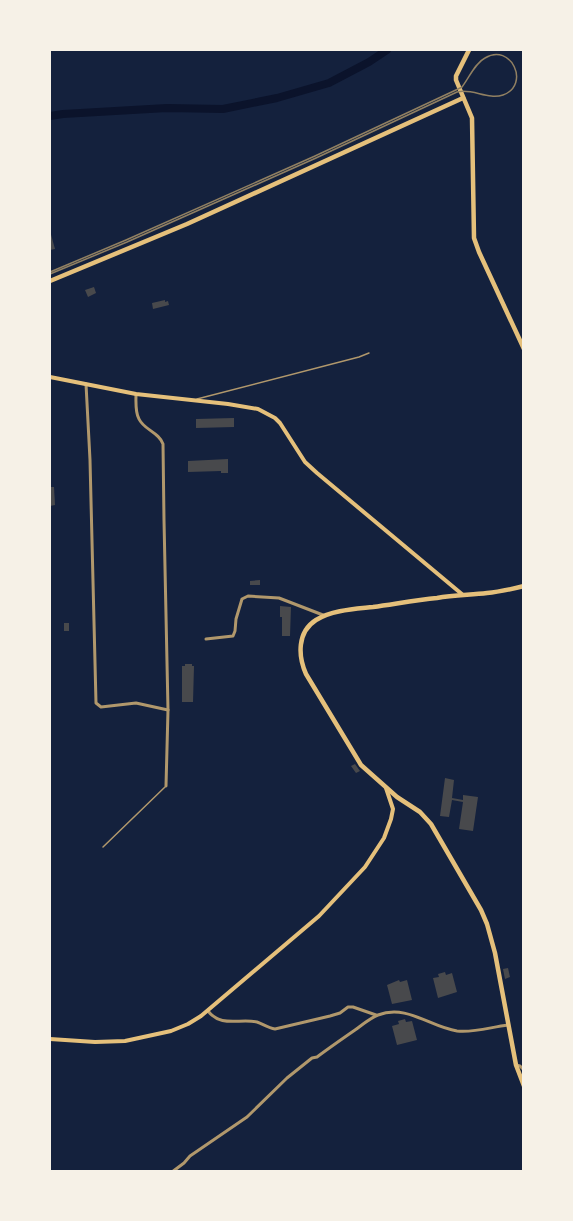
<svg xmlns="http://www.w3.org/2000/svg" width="573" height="1221" font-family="Overpass,sans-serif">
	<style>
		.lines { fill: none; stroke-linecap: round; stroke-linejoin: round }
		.river { stroke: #0b132b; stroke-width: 8 }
		.building { fill: #48494c }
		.service { stroke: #b1986c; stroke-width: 1.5 }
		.minor { stroke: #b1986c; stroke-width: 3 }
		.secondary { stroke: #e5c07b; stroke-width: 4 }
		.primary { stroke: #e5c07b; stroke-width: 4.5 }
		.tram { stroke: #918062; stroke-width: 1.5 }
	</style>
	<rect width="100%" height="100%" fill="#14213d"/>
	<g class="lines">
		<polyline class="river" points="50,116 63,114 167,108 223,109 277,98 329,83 369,62 387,50"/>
	</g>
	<g class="building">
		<polygon points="50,231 55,249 50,250"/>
		<polygon points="94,287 96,293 88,297 85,290"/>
		<polygon points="165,300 165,302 168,301 169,305 153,309 152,303"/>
		<polygon points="234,418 234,427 196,428 196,419"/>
		<polygon points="228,459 228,473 221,473 221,471 188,472 188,461"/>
		<polygon points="50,487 54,487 55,505 50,506"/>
		<polygon points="260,580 260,585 250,585 250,581"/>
		<polygon points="280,606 291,607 290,636 282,636 282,617 280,617"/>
		<rect x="64" y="623" width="5" height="8"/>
		<polygon points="185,664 192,664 192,666 194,666 193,702 182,702 182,666 185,666"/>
		<polygon points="355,764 360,771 356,773 351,766"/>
		<polygon points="445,778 454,780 452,798 463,800 463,795 478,797 473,831 459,829 463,802 452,800 449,817 440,816"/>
		<polygon points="508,968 510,977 505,979 503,969"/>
		<polygon points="445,972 446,975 452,973 457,992 438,998 433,978 439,977 438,974"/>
		<polygon points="399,980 400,982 407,980 412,1000 392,1004 387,985"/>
		<polygon points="405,1019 406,1022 412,1021 417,1040 397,1045 392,1026 399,1024 398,1021"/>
	</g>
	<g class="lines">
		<g class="service">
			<polyline points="197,399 359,357 369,353"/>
			<polyline points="103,847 165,787"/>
		</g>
		<g class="minor">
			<polyline points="86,384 90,460 96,703 101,707 136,703 168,710"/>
			<path d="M136 394C136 402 135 412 139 419 144 430 159 432 163 444L164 520 168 710 166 786"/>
			<polyline points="206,639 233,636 235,631 236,619 242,599 248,596 279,598 323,615"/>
			<path d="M208 1011C221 1028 240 1018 257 1022 263 1024 268 1028 275 1029L330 1016 340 1013 348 1007H353L376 1015"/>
			<polyline points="516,1065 520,1066 524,1070"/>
			<path d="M172 1172 184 1163 190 1156 247 1117 287 1078 312 1058 317 1057C329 1048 342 1039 355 1030 362 1025 370 1018 378 1015 407 1004 430 1027 457 1031 474 1033 491 1027 508 1025"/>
		</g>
		<g class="secondary">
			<polyline points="50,377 136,394 228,404 258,409 275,418 280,423 305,462 317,473 463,595"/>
			<polyline points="50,1039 95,1042 125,1041 171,1031 188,1024 201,1016 319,916 365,867 384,838 391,819 393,809 386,788"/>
		</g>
		<g class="primary">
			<polyline points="469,50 456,76 456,80 472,118 474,238 479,252 524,349"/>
			<polyline points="50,281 187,224 463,98"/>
			<path d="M524 586C512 589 499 592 487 593 471 595 454 595 437 598 416 600 395 604 373 607 355 609 332 610 316 620 297 632 298 656 306 674L361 765 397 797 420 812 431 824 481 910 487 924 495 953 516 1065 524 1086"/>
		</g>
		<path class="tram" d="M50 272 126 240 315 156 458 89 462 87C469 78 475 63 485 58 511 42 531 85 503 95 488 100 472 88 457 92L316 158 127 242 50 274"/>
	</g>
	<rect width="573" height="1221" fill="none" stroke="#f6f1e7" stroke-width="102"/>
</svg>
